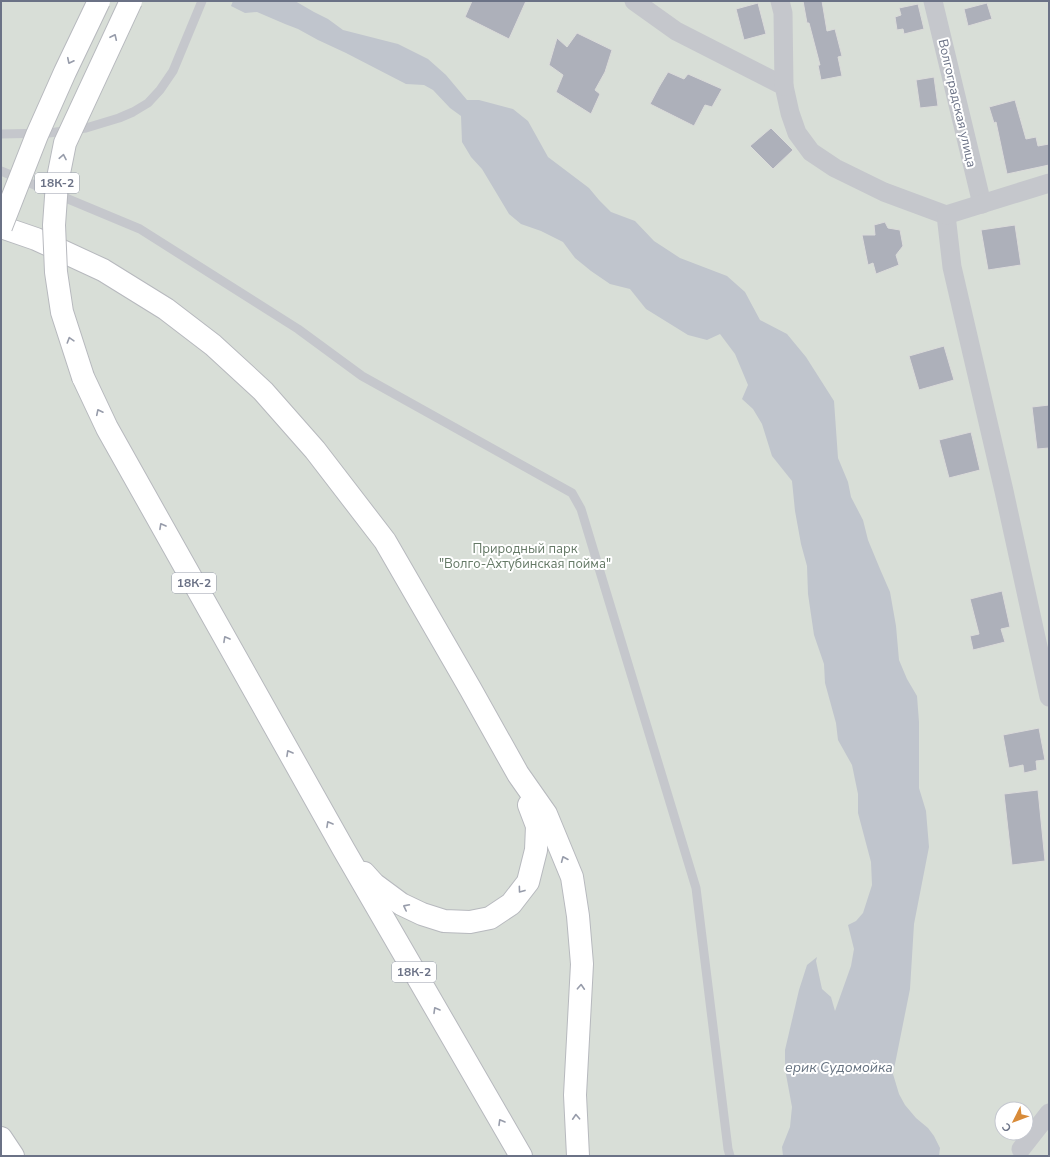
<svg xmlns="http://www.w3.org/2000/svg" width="1050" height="1157" font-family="'Nunito Sans',sans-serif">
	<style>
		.green { fill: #d8ded7; fill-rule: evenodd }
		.water { fill: #c0c5cd }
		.building { fill: #adb0ba; stroke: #dbdbda }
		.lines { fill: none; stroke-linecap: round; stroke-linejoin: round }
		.primary-casing { stroke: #b7b9be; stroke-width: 24 }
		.lane { stroke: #c5c7cc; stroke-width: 9 }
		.street { stroke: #c5c7cc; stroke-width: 19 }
		.primary { stroke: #fff; stroke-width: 22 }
		.primary-bridge-casing { stroke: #b7b9be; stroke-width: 24; stroke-linecap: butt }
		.primary-bridge { stroke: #fff; stroke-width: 22 }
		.oneway { stroke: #979caa }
		.labels { text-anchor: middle; stroke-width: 4; stroke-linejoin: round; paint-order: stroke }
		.shield { fill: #fff; stroke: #979caa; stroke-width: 1 }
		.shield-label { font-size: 12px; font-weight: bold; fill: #6b7286 }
		.street-label { font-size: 13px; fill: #6b7286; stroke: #fff }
		.park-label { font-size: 13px; fill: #657966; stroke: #fff }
		.water-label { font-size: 14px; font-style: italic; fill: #677381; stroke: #fff }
	</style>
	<rect width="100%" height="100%" fill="#f9f9f7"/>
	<path class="green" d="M1 1H1049V1156H1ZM1002 1109H1026V1133H1002Z"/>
	<polygon class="water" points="233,1 295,1 314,12 328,19 343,30 398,44 428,59 446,75 467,100 479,100 513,109 528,121 548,157 589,188 599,200 611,212 635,221 654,241 680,258 727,276 745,292 760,320 787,334 806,357 834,401 838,458 848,482 851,497 863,520 868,540 880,569 890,592 896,626 899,660 907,679 917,696 919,722 919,788 926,811 929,847 914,924 910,989 893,1074 899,1094 905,1105 916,1118 928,1128 934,1136 940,1148 939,1156 783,1156 782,1147 790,1127 792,1107 785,1069 785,1050 799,990 807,965 817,957 816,961 822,989 831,997 835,1011 851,966 854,949 848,925 856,921 863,913 872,885 871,862 858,813 858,794 852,765 838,740 836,723 825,683 824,664 814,635 808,594 807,566 801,544 795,511 792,481 772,456 762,424 753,409 742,399 748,385 735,354 720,334 707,340 688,335 646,309 630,289 610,284 591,271 575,258 563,242 541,231 521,224 509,214 482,169 471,157 462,142 461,116 450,108 433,90 424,85 406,84 346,53 318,40 298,29 285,24 257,12 245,13 231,6"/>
	<g class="building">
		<polygon points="472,1 526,1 509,39 465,17"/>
		<polygon points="803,1 822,1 827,31 835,29 842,56 838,57 842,76 821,80 818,65 820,65 809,23 807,23"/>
		<polygon points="758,3 766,34 744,40 736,9"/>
		<polygon points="987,3 992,19 968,26 964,9"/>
		<polygon points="918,4 924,29 904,34 903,29 897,30 895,17 901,15 899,8"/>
		<polygon points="577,33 612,50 605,72 595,90 600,94 591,114 556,92 563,75 549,65 557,38 567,47"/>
		<polygon points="668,72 684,79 688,74 722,89 712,107 705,105 694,126 650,104 659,87"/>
		<polygon points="934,77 938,106 920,108 916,80"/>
		<polygon points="1015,100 1026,139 1036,137 1038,146 1049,144 1049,165 1007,174 996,122 994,123 989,107"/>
		<polygon points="771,128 793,150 773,169 750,146"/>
		<polygon points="885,222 888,228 900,230 903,246 896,255 899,265 876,274 873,263 868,265 862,235 875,235 874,225"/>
		<polygon points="1015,225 1021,265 988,270 981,230"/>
		<polygon points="944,346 954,380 919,390 909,356"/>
		<polygon points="1049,405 1049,448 1037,449 1032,407"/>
		<polygon points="971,432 980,470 949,478 939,440"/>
		<polygon points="1002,591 1010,627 1001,629 1005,642 973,650 970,636 979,634 970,599"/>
		<polygon points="1039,728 1045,760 1036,761 1037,770 1024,773 1023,765 1009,768 1003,735"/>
		<polygon points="1038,790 1045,861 1012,865 1004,794"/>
	</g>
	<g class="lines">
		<g class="primary-casing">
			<g id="primary">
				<polyline points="1,227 36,239 103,270 166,309 213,345 263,391 315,450 385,541 471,690 518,774 546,814 572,877 578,916 582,964 575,1095 578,1156"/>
				<polyline points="83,377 107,428 344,850 521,1156"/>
				<polyline points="364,873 374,884 401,904 422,914 444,921 470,922 490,918 511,904 528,882 536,850 537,826 529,805"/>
				<polyline points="1,1138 13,1156"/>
			</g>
		</g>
		<g class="lane">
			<polyline points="1,134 49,133 86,128 119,118 133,112 148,103 160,90 173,71 202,1"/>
			<polyline points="1,171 140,229 298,329 362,376 572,493 581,509 696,888 728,1149 730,1156"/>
		</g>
		<g class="street">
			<polyline points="634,1 676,31 784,86 790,113 797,133 811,152 835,168 884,192 946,215 952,267 1004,491 1049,697"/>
			<polyline points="780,1 783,13 784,86"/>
			<polyline points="933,1 982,204"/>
			<polyline points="946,215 1049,183"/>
			<polyline points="1021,1149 1049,1113"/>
		</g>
		<use href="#primary" class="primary"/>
		<g class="primary-bridge-casing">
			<g id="primary-bridge">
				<polyline points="1,227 37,135 65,72 99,1"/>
				<polyline points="83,377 62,312 56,272 54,225 57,183 65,143 131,1"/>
			</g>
		</g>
		<use href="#primary-bridge" class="primary-bridge"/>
	</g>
	<defs><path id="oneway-chevron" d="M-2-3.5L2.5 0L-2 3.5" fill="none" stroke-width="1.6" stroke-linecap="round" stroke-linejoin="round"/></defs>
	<g class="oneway">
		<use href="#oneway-chevron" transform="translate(114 37) rotate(-65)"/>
		<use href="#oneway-chevron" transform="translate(70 61) rotate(116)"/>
		<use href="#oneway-chevron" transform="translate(63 157) rotate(-79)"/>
		<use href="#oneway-chevron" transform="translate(70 340) rotate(-107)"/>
		<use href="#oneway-chevron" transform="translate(99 412) rotate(-116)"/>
		<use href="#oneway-chevron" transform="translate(162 526) rotate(-119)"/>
		<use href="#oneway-chevron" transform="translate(226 639) rotate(-119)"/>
		<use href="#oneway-chevron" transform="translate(289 753) rotate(-119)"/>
		<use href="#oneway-chevron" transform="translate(329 824) rotate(-119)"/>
		<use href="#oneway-chevron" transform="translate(564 859) rotate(-113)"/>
		<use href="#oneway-chevron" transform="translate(521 890) rotate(126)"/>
		<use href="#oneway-chevron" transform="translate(406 907) rotate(-153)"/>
		<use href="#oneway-chevron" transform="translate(581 987) rotate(-87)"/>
		<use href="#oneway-chevron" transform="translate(436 1010) rotate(-120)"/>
		<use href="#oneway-chevron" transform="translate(576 1117) rotate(-93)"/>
		<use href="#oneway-chevron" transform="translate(501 1122) rotate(-120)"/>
	</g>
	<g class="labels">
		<g class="shield">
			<rect x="35" y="173" width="44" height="20" rx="3"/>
			<rect x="172" y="573" width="44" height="20" rx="3"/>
			<rect x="392" y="962" width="44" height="20" rx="3"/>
		</g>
		<g class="shield-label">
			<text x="57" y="187">18К-2</text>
			<text x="194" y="587">18К-2</text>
			<text x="414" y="976">18К-2</text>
		</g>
		<g class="street-label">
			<text transform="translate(958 103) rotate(77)" y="5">Волгоградская улица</text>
		</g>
		<g class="park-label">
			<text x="525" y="553">Природный парк<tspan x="525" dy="15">"Волго-Ахтубинская пойма"</tspan></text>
		</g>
		<g class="water-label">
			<text x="839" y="1072">ерик Судомойка</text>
		</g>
	</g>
	<rect width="1050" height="1157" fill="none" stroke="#6b7286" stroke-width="4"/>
	<g transform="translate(1014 1121) rotate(228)"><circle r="19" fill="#ffffff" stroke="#c4c7cf"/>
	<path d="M0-3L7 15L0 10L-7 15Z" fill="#d88b39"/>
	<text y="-6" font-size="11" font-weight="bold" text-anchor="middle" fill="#6b7286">С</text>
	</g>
</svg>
